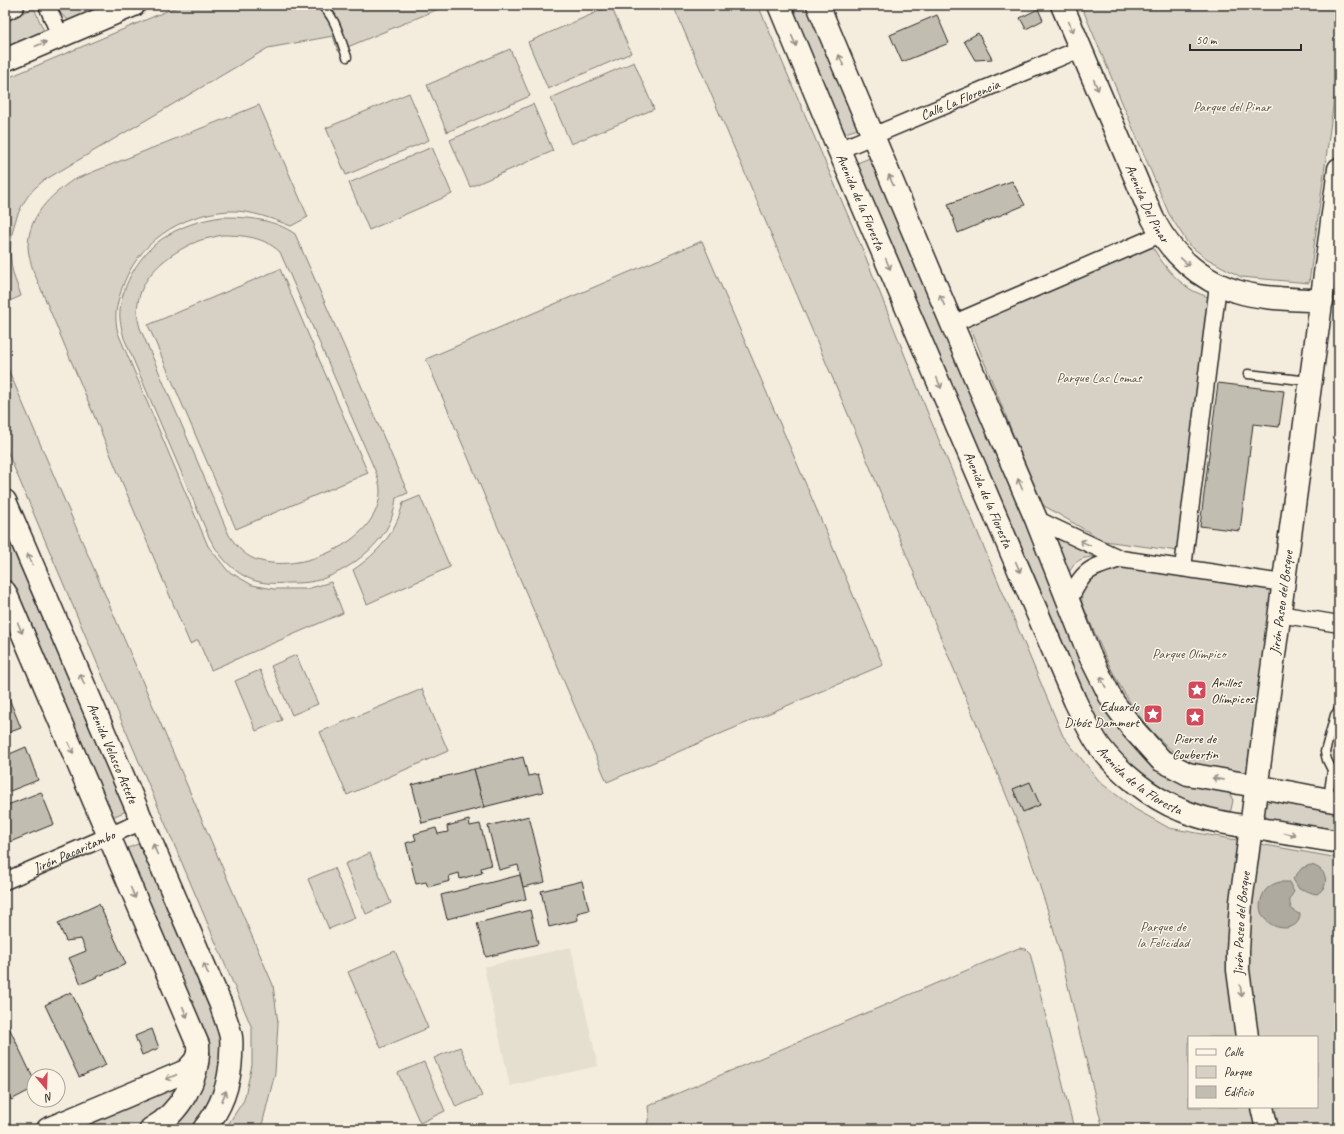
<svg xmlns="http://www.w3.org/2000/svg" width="1344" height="1134" font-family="Caveat,sans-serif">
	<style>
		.built { fill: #e5dfd0 }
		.green { fill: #d6d1c4; stroke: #807e78; fill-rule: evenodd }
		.water { fill: #afaaa0; stroke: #7a7771 }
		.building { fill: #c2bdb1; stroke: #2b2b2b }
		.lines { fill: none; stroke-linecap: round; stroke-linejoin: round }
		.lane-casing { stroke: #2b2b2b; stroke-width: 11 }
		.street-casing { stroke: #2b2b2b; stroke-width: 19 }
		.secondary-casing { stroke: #2b2b2b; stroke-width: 25 }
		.lane { stroke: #fcf5e5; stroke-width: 8 }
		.street { stroke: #fcf5e5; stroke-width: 16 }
		.secondary { stroke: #fcf5e5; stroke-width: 22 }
		.oneway { stroke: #949088 }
		.labels { text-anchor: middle; stroke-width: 3; stroke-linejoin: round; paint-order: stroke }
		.street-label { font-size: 14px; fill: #2b2b2b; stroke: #fcf5e5 }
		.park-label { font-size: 14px; fill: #565451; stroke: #fcf5e5 }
		.poi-label { font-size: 14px; fill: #2b2b2b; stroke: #fcf5e5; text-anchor: start }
	</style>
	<rect width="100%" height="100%" fill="#f4edde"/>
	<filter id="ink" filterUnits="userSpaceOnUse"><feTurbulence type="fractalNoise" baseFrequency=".025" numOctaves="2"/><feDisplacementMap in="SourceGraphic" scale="8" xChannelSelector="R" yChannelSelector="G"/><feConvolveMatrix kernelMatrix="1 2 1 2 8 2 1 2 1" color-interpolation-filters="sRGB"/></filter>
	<g filter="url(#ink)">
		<polygon class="built" points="571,947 598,1066 510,1086 484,967"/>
		<g class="green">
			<path d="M58 5H109L73 22C65 18 59 15 58 5Z"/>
			<path d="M181 5H448L338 51 333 36 268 48 43 181C37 186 30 192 26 199 12 220 7 248 13 273 15 281 19 288 21 296L5 303V79Z"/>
			<path d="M673 5H758L864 253 931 421 1063 736 1101 783 1135 809 1169 828 1339 858V1129H1103L1060 953 1048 911 1022 833 845 407ZM1189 1037H1317V1107H1189Z"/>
			<polygon points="785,5 808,5 858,129 845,133"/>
			<polygon points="1081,5 1339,5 1339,63 1309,283 1241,277 1206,258 1189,245 1169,214"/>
			<polygon points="611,6 631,53 548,89 528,42"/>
			<polygon points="34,8 46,36 5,53 5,20"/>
			<polygon points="510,49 530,96 447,132 427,85"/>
			<polygon points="634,62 654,109 571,144 551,98"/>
			<polygon points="409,93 429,140 346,175 326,128"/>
			<polygon points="533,104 553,151 470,187 450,140"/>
			<path d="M259 105 308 217 291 226C272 219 251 210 229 211 180 214 136 243 121 291 116 308 114 316 118 333L208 546 228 571 252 585 274 589H307L331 582 343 613 211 670 198 640 190 644 33 270C31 263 28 254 28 246 29 215 50 196 73 180Z"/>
			<polygon points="432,147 452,194 369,230 349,183"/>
			<polygon points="875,156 1087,667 1192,783 1229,793 1233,800 1231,810 1225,814 1170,794 1133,770 1095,725 857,163"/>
			<path d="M222 217C248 217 274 219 295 234L408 493 396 498C395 503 395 508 393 513 386 544 345 574 315 581 307 583 297 583 288 583 273 584 259 584 246 577 229 568 218 554 209 537L124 338C122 329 119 321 120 311 122 284 140 254 162 239 180 226 201 220 222 217ZM222 235C244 235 264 237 280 252L377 475C378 480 380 485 380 490 381 540 303 573 261 561 246 558 237 547 229 535L140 328C138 320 136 312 138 303 142 272 174 250 201 240 208 238 215 237 222 235Z"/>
			<polygon points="702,241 883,665 607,782 426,359"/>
			<path d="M1151 244C1161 262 1172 277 1190 289 1196 293 1204 295 1210 298L1178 551 1104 541 1041 504 969 324Z"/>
			<polygon points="280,269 368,473 236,529 148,325"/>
			<polygon points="5,362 273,985 278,1023 275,1073 261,1129 225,1129 244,1100 252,1065 252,1028 5,446"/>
			<path d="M420 496 450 567 367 604 353 570C378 553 396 533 403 503Z"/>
			<polygon points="5,514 131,809 110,818 5,572"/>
			<path d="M1048 532 1104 556C1082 558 1076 556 1066 579Z"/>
			<path d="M1118 565 1275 590 1248 776C1237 775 1216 774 1206 770 1137 742 1109 666 1082 603 1082 599 1081 594 1082 590 1086 575 1104 569 1118 565Z"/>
			<polygon points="296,655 318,704 292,715 271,666"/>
			<polygon points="260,670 282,720 256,731 235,681"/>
			<polygon points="422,689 448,751 347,795 320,732"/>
			<polygon points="1274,799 1339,811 1339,834 1269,821 1264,813 1265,804"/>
			<polygon points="145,841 214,1009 223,1046 219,1081 202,1116 192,1129 165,1129 201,1078 123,850"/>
			<polygon points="370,853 391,903 366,914 345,864"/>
			<polygon points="334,868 355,918 329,929 308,879"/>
			<polygon points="1019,948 1026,949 1030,953 1074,1129 646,1129 649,1116 648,1106"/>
			<polygon points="395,951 428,1028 381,1048 348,972"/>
			<polygon points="460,1047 482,1096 456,1107 434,1058"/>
			<polygon points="424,1062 445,1111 420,1123 398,1073"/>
			<polygon points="185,1078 179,1091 145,1124 134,1129 69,1129"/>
		</g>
		<g class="water">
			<path d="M1310 865C1326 867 1332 885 1317 894 1311 894 1306 889 1299 889L1293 879 1302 868Z"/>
			<path d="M1280 882H1289L1294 892C1287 900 1289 911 1300 914 1299 940 1250 927 1262 897 1265 888 1272 884 1280 882Z"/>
		</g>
		<g class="building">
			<polygon points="1038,9 1043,20 1026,29 1020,18"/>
			<polygon points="937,15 949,43 902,62 890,35"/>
			<polygon points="978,33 992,59 975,60 964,41"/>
			<polygon points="1012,181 1025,205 958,233 948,204"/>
			<polygon points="1218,383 1284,391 1279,427 1253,424 1240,531 1200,526"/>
			<polygon points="8,696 21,728 5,734 5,697"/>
			<polygon points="26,747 38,780 5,793 5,756"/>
			<polygon points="523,757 528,776 538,774 543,792 484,807 474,769"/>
			<polygon points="474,769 484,807 422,823 412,785"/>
			<polygon points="1030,782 1040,805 1023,812 1013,789"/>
			<polygon points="41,792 54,824 5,844 5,806"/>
			<polygon points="529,816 545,882 523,887 518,865 499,870 488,826"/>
			<polygon points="469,820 470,826 480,824 491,865 481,868 482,873 460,879 459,873 449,876 450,881 428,887 426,882 416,884 406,843 416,840 414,834 436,828 438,834 448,832 447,826"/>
			<polygon points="520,875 526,899 447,919 441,895"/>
			<polygon points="582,881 589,910 577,913 578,920 549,927 541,891"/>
			<polygon points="99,904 126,964 81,984 69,958 86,951 81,939 66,941 58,923"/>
			<polygon points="530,910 538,944 486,957 477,923"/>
			<polygon points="71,992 106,1065 79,1077 45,1005"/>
			<polygon points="5,1019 34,1080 34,1088 11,1100 5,1087"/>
			<polygon points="152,1029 159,1048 142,1055 135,1036"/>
		</g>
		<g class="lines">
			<g class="lane-casing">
				<g id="lane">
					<path d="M321 5C336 17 340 39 347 57"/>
					<polyline points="1248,374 1310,381"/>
					<polyline points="1328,799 1332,770 1327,760 1325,752 1335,715 1339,710"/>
				</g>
			</g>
			<g class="street-casing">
				<g id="street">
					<polyline points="47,5 60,36"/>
					<path id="s1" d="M839 150 1080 49"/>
					<polyline points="952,324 1161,234"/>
					<polyline points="1036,519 1121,559 1283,583"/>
					<polyline points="1183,568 1218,285"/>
					<path d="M1069 601C1083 570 1088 568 1121 559"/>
					<polyline points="1279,614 1339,624"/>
					<path id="s2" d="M5 881 143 821"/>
				</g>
			</g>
			<g class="secondary-casing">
				<g id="secondary">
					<path id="s3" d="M779 5 839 150 1075 701C1083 717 1090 733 1100 747 1119 772 1151 798 1181 810 1204 820 1230 824 1255 828 1283 833 1311 837 1339 842"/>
					<polyline points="818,5 952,324 1036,519 1089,654 1113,702 1133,729 1161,760 1188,774 1256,786 1339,802"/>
					<path id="s4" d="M1062 5 1153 219C1171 253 1199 280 1236 291 1260 299 1296 299 1322 301"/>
					<polyline points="5,9 13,5"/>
					<polyline points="5,60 134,5"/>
					<path id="s5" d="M5 501 221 1005C224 1016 229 1026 231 1037 232 1043 231 1050 231 1056 230 1084 222 1108 204 1129"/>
					<path d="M5 592 198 1045C200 1078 180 1113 151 1129"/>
					<path id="s6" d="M1247 1037 1238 970V950L1241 902 1339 169"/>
					<polyline points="1262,1107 1267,1129"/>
					<polyline points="48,1129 186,1071 195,1061 198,1054"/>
				</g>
			</g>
			<use href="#lane" class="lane"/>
			<use href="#street" class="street"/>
			<use href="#secondary" class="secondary"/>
		</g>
		<defs><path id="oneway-shaft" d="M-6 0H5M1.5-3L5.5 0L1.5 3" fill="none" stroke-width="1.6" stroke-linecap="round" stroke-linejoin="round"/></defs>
		<g class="oneway">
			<use href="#oneway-shaft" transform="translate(1071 27) rotate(67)"/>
			<use href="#oneway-shaft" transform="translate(794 41) rotate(67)"/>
			<use href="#oneway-shaft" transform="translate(41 44) rotate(-23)"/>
			<use href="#oneway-shaft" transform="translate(841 60) rotate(-113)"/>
			<use href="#oneway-shaft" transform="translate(1096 85) rotate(67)"/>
			<use href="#oneway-shaft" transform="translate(891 180) rotate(-113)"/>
			<use href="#oneway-shaft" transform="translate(1185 262) rotate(43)"/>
			<use href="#oneway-shaft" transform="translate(888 264) rotate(67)"/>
			<use href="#oneway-shaft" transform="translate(942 300) rotate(-113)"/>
			<use href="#oneway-shaft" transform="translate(939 383) rotate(67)"/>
			<use href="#oneway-shaft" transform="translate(1020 484) rotate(-113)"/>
			<use href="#oneway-shaft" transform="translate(1085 543) rotate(-155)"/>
			<use href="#oneway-shaft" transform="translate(30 559) rotate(-113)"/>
			<use href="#oneway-shaft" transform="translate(1018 567) rotate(67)"/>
			<use href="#oneway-shaft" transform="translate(20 628) rotate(67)"/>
			<use href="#oneway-shaft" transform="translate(82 679) rotate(-113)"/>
			<use href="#oneway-shaft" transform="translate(1103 682) rotate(-117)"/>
			<use href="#oneway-shaft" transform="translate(71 748) rotate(67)"/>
			<use href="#oneway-shaft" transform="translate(1218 779) rotate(-170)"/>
			<use href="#oneway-shaft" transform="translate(1290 834) rotate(10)"/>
			<use href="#oneway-shaft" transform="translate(155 849) rotate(-113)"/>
			<use href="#oneway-shaft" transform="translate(133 893) rotate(67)"/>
			<use href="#oneway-shaft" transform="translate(206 969) rotate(-113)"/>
			<use href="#oneway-shaft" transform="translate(1241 991) rotate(82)"/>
			<use href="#oneway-shaft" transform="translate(185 1012) rotate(67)"/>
			<use href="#oneway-shaft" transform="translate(171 1077) rotate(157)"/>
			<use href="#oneway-shaft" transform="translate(224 1096) rotate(-68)"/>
		</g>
	</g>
	<defs>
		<g id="sight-square" transform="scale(1)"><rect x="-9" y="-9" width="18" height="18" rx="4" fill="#d1495b" stroke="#fcf5e5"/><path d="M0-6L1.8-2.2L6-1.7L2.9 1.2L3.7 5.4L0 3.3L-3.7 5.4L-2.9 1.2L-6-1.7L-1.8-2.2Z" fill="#fff"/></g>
	</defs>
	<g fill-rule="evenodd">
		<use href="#sight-square" x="1197" y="690"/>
		<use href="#sight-square" x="1153" y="714"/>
		<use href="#sight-square" x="1195" y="717"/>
	</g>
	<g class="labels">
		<g class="street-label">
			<text dy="5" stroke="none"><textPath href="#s1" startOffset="131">Calle La Florencia</textPath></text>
			<text dy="5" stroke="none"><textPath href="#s3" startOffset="213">Avenida de la Floresta</textPath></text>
			<text dy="5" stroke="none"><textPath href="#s4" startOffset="216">Avenida Del Pinar</textPath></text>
			<text dy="5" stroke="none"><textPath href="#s3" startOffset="537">Avenida de la Floresta</textPath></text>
			<text dy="5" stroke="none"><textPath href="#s6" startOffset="438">Jirón Paseo del Bosque</textPath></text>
			<text dy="5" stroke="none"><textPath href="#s5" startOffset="274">Avenida Velasco Astete</textPath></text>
			<text dy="5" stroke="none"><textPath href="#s3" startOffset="861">Avenida de la Floresta</textPath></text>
			<text dy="5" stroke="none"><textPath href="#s2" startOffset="75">Jirón Pacaritambo</textPath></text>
			<text dy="5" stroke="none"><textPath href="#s6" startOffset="114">Jirón Paseo del Bosque</textPath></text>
		</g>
		<g class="park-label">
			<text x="1232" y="111">Parque del Pinar</text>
			<text x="1099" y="382">Parque Las Lomas</text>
			<text x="1189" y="658">Parque Olímpico</text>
			<text x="1163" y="931">Parque de<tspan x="1163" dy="16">la Felicidad</tspan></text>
		</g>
		<g class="poi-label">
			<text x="1211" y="687">Anillos<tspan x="1211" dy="16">Olímpicos</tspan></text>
			<text x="1139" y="711" text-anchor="end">Eduardo<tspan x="1139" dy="16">Dibós Dammert</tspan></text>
			<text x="1195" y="743" text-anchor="middle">Pierre de<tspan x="1195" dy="16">Coubertin</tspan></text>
		</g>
	</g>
	<rect width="1344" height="1134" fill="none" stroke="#fcf5e5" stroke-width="20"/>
	<rect x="10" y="10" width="1324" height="1114" fill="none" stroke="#2b2b2b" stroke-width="1.5" filter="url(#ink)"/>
	<rect x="1188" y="1036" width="130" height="72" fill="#fcf5e5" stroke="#a8a49b"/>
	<rect x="1196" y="1049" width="20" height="6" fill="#fcf5e5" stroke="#a8a49b"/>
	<text x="1224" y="1056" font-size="12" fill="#2b2b2b">Calle</text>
	<rect x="1196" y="1066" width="20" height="12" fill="#d6d1c4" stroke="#a8a49b"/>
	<text x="1224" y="1076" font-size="12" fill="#2b2b2b">Parque</text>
	<rect x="1196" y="1086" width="20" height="12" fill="#c2bdb1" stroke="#a8a49b"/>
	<text x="1224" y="1096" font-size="12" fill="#2b2b2b">Edificio</text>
	<g transform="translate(46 1088) rotate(161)"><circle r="19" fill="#fcf5e5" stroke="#a8a49b"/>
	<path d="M0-3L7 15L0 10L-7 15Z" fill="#d1495b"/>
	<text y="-6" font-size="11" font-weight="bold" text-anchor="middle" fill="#2b2b2b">N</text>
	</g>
	<path d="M1190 44v6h111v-6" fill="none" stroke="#2b2b2b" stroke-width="2"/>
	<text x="1196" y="44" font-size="12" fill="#2b2b2b" stroke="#fcf5e5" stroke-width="3" paint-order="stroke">50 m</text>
</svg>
